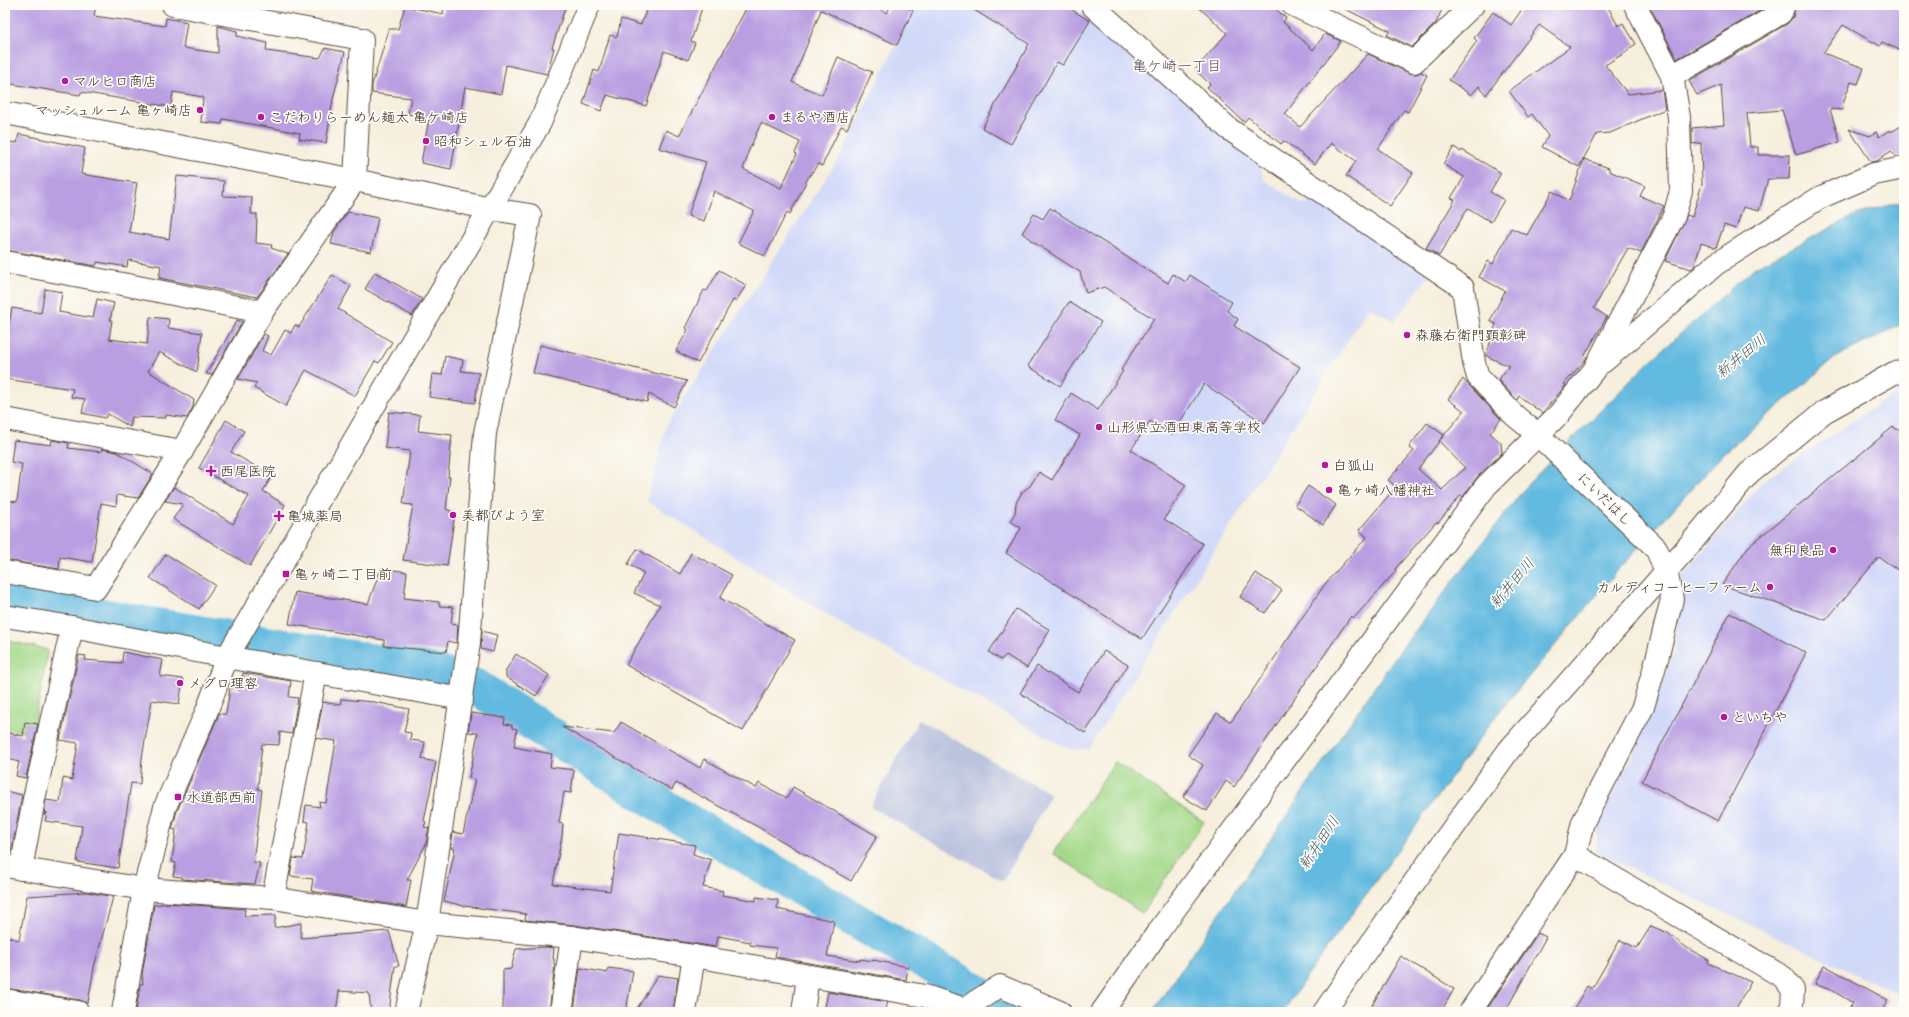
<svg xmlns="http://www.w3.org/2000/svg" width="1909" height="1017" font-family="Mynerve,'Klee One',sans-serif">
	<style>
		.built { fill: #d1d9f9 }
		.industrial { fill: #bbc3de }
		.green { fill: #a4d98a; stroke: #708254 }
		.water { fill: #64bae0; stroke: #50727f }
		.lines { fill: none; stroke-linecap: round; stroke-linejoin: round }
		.river { stroke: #64bae0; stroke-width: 36 }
		.building { fill: #b99ee1; fill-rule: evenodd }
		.minor-casing { stroke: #57483b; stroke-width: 24 }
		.minor { stroke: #fff; stroke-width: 22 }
		.poi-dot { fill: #b5179e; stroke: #fdfcf7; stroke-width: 1.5 }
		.labels { text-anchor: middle; stroke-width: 3.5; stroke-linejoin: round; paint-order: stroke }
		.poi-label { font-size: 14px; fill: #3b2a1e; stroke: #fdfcf7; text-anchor: start }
		.street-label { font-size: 14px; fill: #3b2a1e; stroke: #fdfcf7 }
		.neighbourhood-label { font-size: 15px; fill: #675362; stroke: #fdfcf7 }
		.water-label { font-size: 15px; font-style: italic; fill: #495c62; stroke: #fdfcf7 }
	</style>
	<rect width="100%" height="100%" fill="#fdfcf7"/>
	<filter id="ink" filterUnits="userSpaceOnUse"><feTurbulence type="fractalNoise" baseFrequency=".025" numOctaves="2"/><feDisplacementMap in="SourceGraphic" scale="8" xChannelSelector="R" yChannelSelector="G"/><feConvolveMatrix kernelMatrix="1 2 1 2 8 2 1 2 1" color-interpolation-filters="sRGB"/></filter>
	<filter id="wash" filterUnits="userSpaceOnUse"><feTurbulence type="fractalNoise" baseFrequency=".012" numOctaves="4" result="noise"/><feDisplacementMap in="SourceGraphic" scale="16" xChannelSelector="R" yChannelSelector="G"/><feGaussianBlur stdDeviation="0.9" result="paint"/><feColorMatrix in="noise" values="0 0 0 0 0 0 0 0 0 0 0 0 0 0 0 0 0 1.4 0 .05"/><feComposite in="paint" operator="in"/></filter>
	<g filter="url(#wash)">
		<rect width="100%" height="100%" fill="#f6efdd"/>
		<g class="built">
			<polygon points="916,5 1068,5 1103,26 1259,163 1264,180 1302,204 1324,201 1430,274 1395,321 1369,307 1088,749 1071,750 847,627 647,501 666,426 841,155"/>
			<polygon points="1904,393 1904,997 1596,852 1598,821 1633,755 1674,652 1682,577 1763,481 1894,394"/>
		</g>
		<polygon class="industrial" points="919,719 1051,794 1003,881 870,807"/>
		<g class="green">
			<polygon points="5,640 48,650 33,733 5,728"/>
			<polygon points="1115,762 1204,822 1142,913 1053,853"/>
		</g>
		<polygon class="water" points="1904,201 1904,323 1836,357 1723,454 1618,570 1495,717 1311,970 1283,1012 1152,1012 1396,656 1528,484 1647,364 1755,267 1856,215"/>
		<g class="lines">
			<polyline class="river" points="5,598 144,624 431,671 476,687 677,815 1011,1012"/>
		</g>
		<g id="blocks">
			<g class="building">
				<polygon points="5,5 96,5 94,16 165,26 166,18 187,22 183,48 218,53 218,26 237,31 237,36 267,43 266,51 320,58 325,48 345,52 333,99 326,143 299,139 300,133 223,119 222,124 201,122 203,97 173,92 171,107 81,92 80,95 5,83"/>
				<polygon points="444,5 566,5 552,48 554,48 547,74 506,65 501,94 465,87 451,169 421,163 429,118 408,114 411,98 372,93 372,85 389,29 398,29 405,6 443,14"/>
				<polygon points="648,5 703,5 691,41 695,43 688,60 664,51 646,106 607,95 601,111 583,104 594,70 599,72 610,35 617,37 621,19 641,25"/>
				<path d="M748 5H870L887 13 891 5H902L913 10 897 45 821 10 792 82 822 95 838 57 872 72 847 129 841 126 822 166 818 164 808 178 790 214 787 212 765 256 738 243 754 211 714 191 704 221 688 216 706 162 659 148 666 130 679 136ZM761 123 800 142 795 153 797 154 781 188 743 169 748 156 747 155Z"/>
				<polygon points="966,5 1064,5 1090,21 1063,65 1057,62 1011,144 982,128 1029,44"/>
				<polygon points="1196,5 1271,5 1286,18 1283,22 1313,50 1325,34 1341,41 1285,114 1300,127 1368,54 1409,73 1416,74 1421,72 1427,75 1408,112 1404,110 1378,149 1413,173 1390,206 1346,176 1356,161 1331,143 1315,164 1284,141 1281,144 1248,117 1244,122 1207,87 1210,84 1195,70 1227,33"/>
				<polygon points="1337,5 1444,5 1436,23 1412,47 1387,35 1390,31"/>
				<polygon points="1525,5 1607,5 1618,26 1623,23 1636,44 1628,49 1628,51 1605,65 1628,94 1662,90 1665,109 1610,133 1597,134 1579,167 1542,147 1548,136 1532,114 1528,117 1509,91 1570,47 1539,25 1486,95 1479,86 1471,95 1449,80 1477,41 1474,38 1493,12 1511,25"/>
				<polygon points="1649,5 1770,5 1677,59"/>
				<polygon points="1796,5 1904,5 1904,52 1882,42 1880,46 1843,25 1823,53 1864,68 1858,84 1851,82 1844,100 1843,110 1830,109 1840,142 1796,155 1782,110 1747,113 1750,147 1758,147 1758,155 1790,155 1789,179 1768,179 1759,211 1743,207 1736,229 1724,225 1716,248 1701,243 1694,267 1691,269 1665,261 1687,215 1692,217 1702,184 1701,143 1692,144 1692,128 1724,125 1721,85 1697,95 1689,81 1787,24 1793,17"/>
				<polygon points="1904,124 1904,156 1896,157 1891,151 1877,161 1871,162 1849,129 1870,136 1876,132 1879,137 1888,131 1893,131"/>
				<polygon points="19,134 85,148 81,174 137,183 129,232 169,239 177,176 224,181 223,196 252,197 251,214 257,214 256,243 272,245 271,248 288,254 257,297 159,278 161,266 128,260 127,267 97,262 96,266 5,250 5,141 17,143"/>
				<polygon points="1454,147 1461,152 1462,150 1501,173 1490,192 1504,200 1491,222 1468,208 1439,256 1426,248 1455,200 1451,198 1464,177 1443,164"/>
				<polygon points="1584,159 1609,168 1609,171 1645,186 1640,196 1664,206 1641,253 1628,248 1594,308 1607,317 1585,355 1587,357 1585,360 1564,384 1566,385 1542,413 1519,396 1517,400 1498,380 1509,366 1486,356 1496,324 1490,321 1505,291 1479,277 1488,261 1493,264 1511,228 1527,235 1552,191 1569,201"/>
				<polygon points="1050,208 1168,283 1173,274 1186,282 1190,275 1232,302 1227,311 1238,319 1234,326 1300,367 1264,423 1204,384 1172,435 1150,421 1131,450 1186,485 1164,519 1203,544 1142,639 1006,553 1021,528 1010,521 1015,513 1016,503 1022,492 1030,486 1039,472 1052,480 1080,435 1055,420 1071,393 1098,410 1123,371 1121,370 1154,319 1104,287 1086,293 1080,272 1030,240 1031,239 1022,233 1034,214 1043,219"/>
				<polygon points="348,212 378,218 371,252 331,244 334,232"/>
				<polygon points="719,270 746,285 736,301 733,300 698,363 676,351 688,330 685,328 704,290 707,291"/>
				<polygon points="375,272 422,299 412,316 365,289"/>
				<polygon points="332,275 351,286 338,309 392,342 379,363 375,361 355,396 306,370 286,406 254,388 257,383 238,379 264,334 268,336 262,351 271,355 285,330 291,333 295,325 299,327"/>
				<polygon points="45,289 62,292 59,312 93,318 97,299 114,303 110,320 112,320 109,339 147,344 150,317 169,319 168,328 202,333 197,372 159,352 148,371 194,400 193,407 187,418 166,415 166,418 132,417 130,427 108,414 105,418 82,413 85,399 71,397 73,389 5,379 5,346 12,308 41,313"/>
				<polygon points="1069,302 1101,322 1060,386 1028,366"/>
				<polygon points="237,320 242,322 212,375 206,374"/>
				<polygon points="540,345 687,381 674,407 649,394 647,402 533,373"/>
				<polygon points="445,356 463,360 461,371 479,373 475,403 429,397 432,374 442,375"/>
				<polygon points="1463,379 1501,419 1490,433 1501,443 1502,453 1477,477 1463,497 1461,495 1438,523 1436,522 1395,569 1396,571 1354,618 1351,616 1234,787 1226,781 1207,811 1183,797 1203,765 1188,755 1217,713 1231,722 1325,584 1367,537 1359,530 1396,487 1388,480 1414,451 1409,447 1427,423 1444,435 1418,469 1442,490 1465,468 1439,441 1464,411 1448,399"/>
				<polygon points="389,412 420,415 418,431 452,435 448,477 450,477 446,509 455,513 447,566 403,560 413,505 403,504 410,451 385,448"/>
				<polygon points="226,420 244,431 231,452 272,476 263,491 285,505 250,566 173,519 183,504 165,501 174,487 233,524 249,496 199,468"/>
				<polygon points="1893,427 1904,433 1904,574 1879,557 1826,620 1722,585 1748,547"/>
				<polygon points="14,440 51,445 52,440 69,443 68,448 101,452 102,449 117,452 153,474 138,498 117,495 116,506 101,503 92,562 60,557 59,569 5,560 5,500 17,502 22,464 11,462"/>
				<polygon points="1308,486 1336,505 1323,525 1295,505"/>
				<polygon points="637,549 680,574 691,553 732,575 720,598 795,640 743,731 626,665 660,605 634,593 644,573 628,564"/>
				<polygon points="166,554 215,585 199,609 150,578"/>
				<polygon points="381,568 407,572 404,598 439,602 439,606 453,607 451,624 458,625 457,642 456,643 448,641 446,652 384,646 384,640 289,624 295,592 368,604"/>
				<polygon points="1256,573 1282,590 1265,613 1240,597"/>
				<polygon points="1016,609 1050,630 1027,668 1006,655 1001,660 989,652"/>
				<polygon points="1730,613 1806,653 1718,821 1642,781"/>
				<polygon points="482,631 497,635 493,652 481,649"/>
				<polygon points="1104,651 1128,665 1085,733 1020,693 1037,666 1078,692"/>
				<polygon points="123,652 163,660 160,676 183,679 179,704 152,700 142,758 140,784 131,783 118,868 77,862 82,826 45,821 47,812 44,816 46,800 60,802 63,778 72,780 78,743 60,740 79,655 86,656 85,660 122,663"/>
				<polygon points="516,654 549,675 536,696 506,677 506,670"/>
				<polygon points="243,673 291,681 289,697 298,698 292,734 280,732 279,745 262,744 258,785 258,789 262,790 253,862 260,863 255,884 182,879 182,877 173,876 176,863 172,862 176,830 172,829 177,811 219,714 226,714 230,688 240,690"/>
				<polygon points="341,699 374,702 409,709 404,732 411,733 410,740 425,742 422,759 436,762 424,821 426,822 424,827 429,828 426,844 407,880 411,880 406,907 311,891 313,879 290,876 293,858 303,859 309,822 304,821 306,805 320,807 319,802 326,803 336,741 316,738 323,702 340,705"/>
				<polygon points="471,713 505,718 504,724 512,725 512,728 517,729 514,747 552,754 550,767 574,770 571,793 564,792 559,823 563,824 562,836 553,884 610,891 619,833 695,845 693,854 711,860 703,887 723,891 722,895 756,901 756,897 778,900 777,909 834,921 827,956 860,961 860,959 873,961 873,960 908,967 906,980 775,957 777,948 750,945 750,942 718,936 716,947 574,925 525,920 526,914 464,906 444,901 455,849 451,848 453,832 463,834 475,779 469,778 478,733 468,732"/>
				<polygon points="25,722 38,724 26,778 16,776 19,762 5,758 5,732 23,736"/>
				<polygon points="621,722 700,768 704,759 756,788 759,783 787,798 793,787 877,836 851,881 758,827 676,783 672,790 562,727 614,733"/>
				<polygon points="5,791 22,795 11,853 5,852"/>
				<polygon points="87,892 113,897 94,967 88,1003 80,1000 5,988 5,936 19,940 27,896"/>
				<polygon points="168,903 245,909 244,916 276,915 274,928 301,923 301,938 389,931 399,966 395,966 389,1012 371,1012 369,993 339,991 336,1012 136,1012 140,984 143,984 142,974 154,905"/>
				<polygon points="1651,926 1668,933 1687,948 1709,960 1708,963 1751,982 1734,1012 1572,1012 1587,986 1592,989 1620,940 1637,948"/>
				<polygon points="1538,933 1546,937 1505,1012 1485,1012"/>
				<polygon points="545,947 554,948 553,959 554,959 554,964 555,964 549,1012 503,1012 503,970 511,969 516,949"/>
				<polygon points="1401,956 1454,989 1441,1012 1368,1012"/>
				<polygon points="1824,965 1888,1000 1881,1012 1847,1012 1853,1003 1833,991 1815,984"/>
				<polygon points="580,968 607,973 608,968 633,971 626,1012 574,1012"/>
				<polygon points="658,975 678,978 673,1012 635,1012"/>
				<polygon points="828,992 888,1002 885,1012 824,1012"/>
			</g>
		</g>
	</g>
	<g filter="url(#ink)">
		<use href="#blocks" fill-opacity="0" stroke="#57483b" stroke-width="1"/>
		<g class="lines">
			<g class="minor-casing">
				<g id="minor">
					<polyline points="1092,5 1229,129 1463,288 1474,363 1478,377 1514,415 1537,434 1656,548 1666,571 1672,599 1657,659 1643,707 1583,822 1575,855 1470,1012"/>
					<polyline points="1293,5 1414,62 1473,5"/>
					<polyline points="1672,76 1781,13 1784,5"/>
					<polyline points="5,113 355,180 491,209 530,215 485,433 469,643 427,923 406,1012"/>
					<polyline points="5,262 133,286 262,312"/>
					<polyline points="1603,362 1716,264 1819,198 1874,174 1904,168"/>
					<polyline points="5,419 182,451"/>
					<polyline points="5,572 96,588 182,451 262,312 355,180 362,39 173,5"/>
					<polyline points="5,616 72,627 227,657 462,699"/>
					<polyline points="1575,855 1783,977 1793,990 1792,1005 1789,1012"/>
					<polyline points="5,866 144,889 273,898 427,923 572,937 694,956 925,996 964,1009 1000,986 1060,1012"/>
					<polyline points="21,869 34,799 72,627"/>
					<polyline points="273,898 316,673"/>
					<polyline points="5,1000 78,1012"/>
					<polyline points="123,1012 144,889 165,807 206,713 227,657 540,123 589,5"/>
					<polyline points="561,1012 572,937"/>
					<polyline points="685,1012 694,956"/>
					<polyline points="803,1012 808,977"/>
					<polyline points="1102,1012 1158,932 1486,486 1559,414 1594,370 1674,216 1681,191 1679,117 1672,76 1635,5"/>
					<polyline points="1324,1012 1383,926 1509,750 1691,543 1749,473 1824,412 1894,373 1904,372"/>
				</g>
			</g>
			<use href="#minor" class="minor"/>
		</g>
	</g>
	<g class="poi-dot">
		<circle cx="65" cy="81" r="4"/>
		<circle cx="200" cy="110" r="4"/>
		<circle cx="261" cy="117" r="4"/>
		<circle cx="772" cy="117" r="4"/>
		<circle cx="426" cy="141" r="4"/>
		<circle cx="1407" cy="335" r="4"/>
		<circle cx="1099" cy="427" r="4"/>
		<circle cx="1325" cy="465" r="4"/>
		<path d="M209 465h4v4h4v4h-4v4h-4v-4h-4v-4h4z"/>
		<circle cx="1329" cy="490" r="4"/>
		<circle cx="453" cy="515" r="4"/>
		<path d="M277 510h4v4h4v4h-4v4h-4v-4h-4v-4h4z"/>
		<circle cx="1833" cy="550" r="4"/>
		<rect x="282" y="570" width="8" height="8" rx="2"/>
		<circle cx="1770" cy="587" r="4"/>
		<circle cx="180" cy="683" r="4"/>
		<circle cx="1724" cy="717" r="4"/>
		<rect x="174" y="793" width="8" height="8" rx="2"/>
	</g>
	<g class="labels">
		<g class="poi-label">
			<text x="73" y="86">マルヒロ商店</text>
			<text x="192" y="115" text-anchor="end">マッシュルーム 亀ヶ崎店</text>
			<text x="269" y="122">こだわりらーめん麺太 亀ケ崎店</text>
			<text x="780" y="122">まるや酒店</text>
			<text x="434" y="146">昭和シェル石油</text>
			<text x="1415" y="340">森藤右衛門顕彰碑</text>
			<text x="1107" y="432">山形県立酒田東高等学校</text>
			<text x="1333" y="470">白狐山</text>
			<text x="220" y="476">西尾医院</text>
			<text x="1337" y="495">亀ヶ崎八幡神社</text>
			<text x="461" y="520">美都びよう室</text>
			<text x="287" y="521">亀城薬局</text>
			<text x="1825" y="555" text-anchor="end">無印良品</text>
			<text x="294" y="579">亀ヶ崎二丁目前</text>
			<text x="1762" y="592" text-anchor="end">カルディコーヒーファーム</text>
			<text x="188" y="688">メグロ理容</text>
			<text x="1732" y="722">といちや</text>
			<text x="186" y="802">水道部西前</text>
		</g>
		<g class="street-label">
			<text transform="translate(1605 499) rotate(44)" y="5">にいだはし</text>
		</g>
		<g class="neighbourhood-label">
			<text x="1177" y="71">亀ケ崎一丁目</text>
		</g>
		<g class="water-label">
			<text transform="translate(1741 356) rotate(-39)" y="5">新井田川</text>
			<text transform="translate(1512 583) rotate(-50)" y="5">新井田川</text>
			<text transform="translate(1319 843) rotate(-56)" y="5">新井田川</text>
		</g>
	</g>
	<rect width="1909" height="1017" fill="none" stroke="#fdfcf7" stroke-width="20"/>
</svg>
